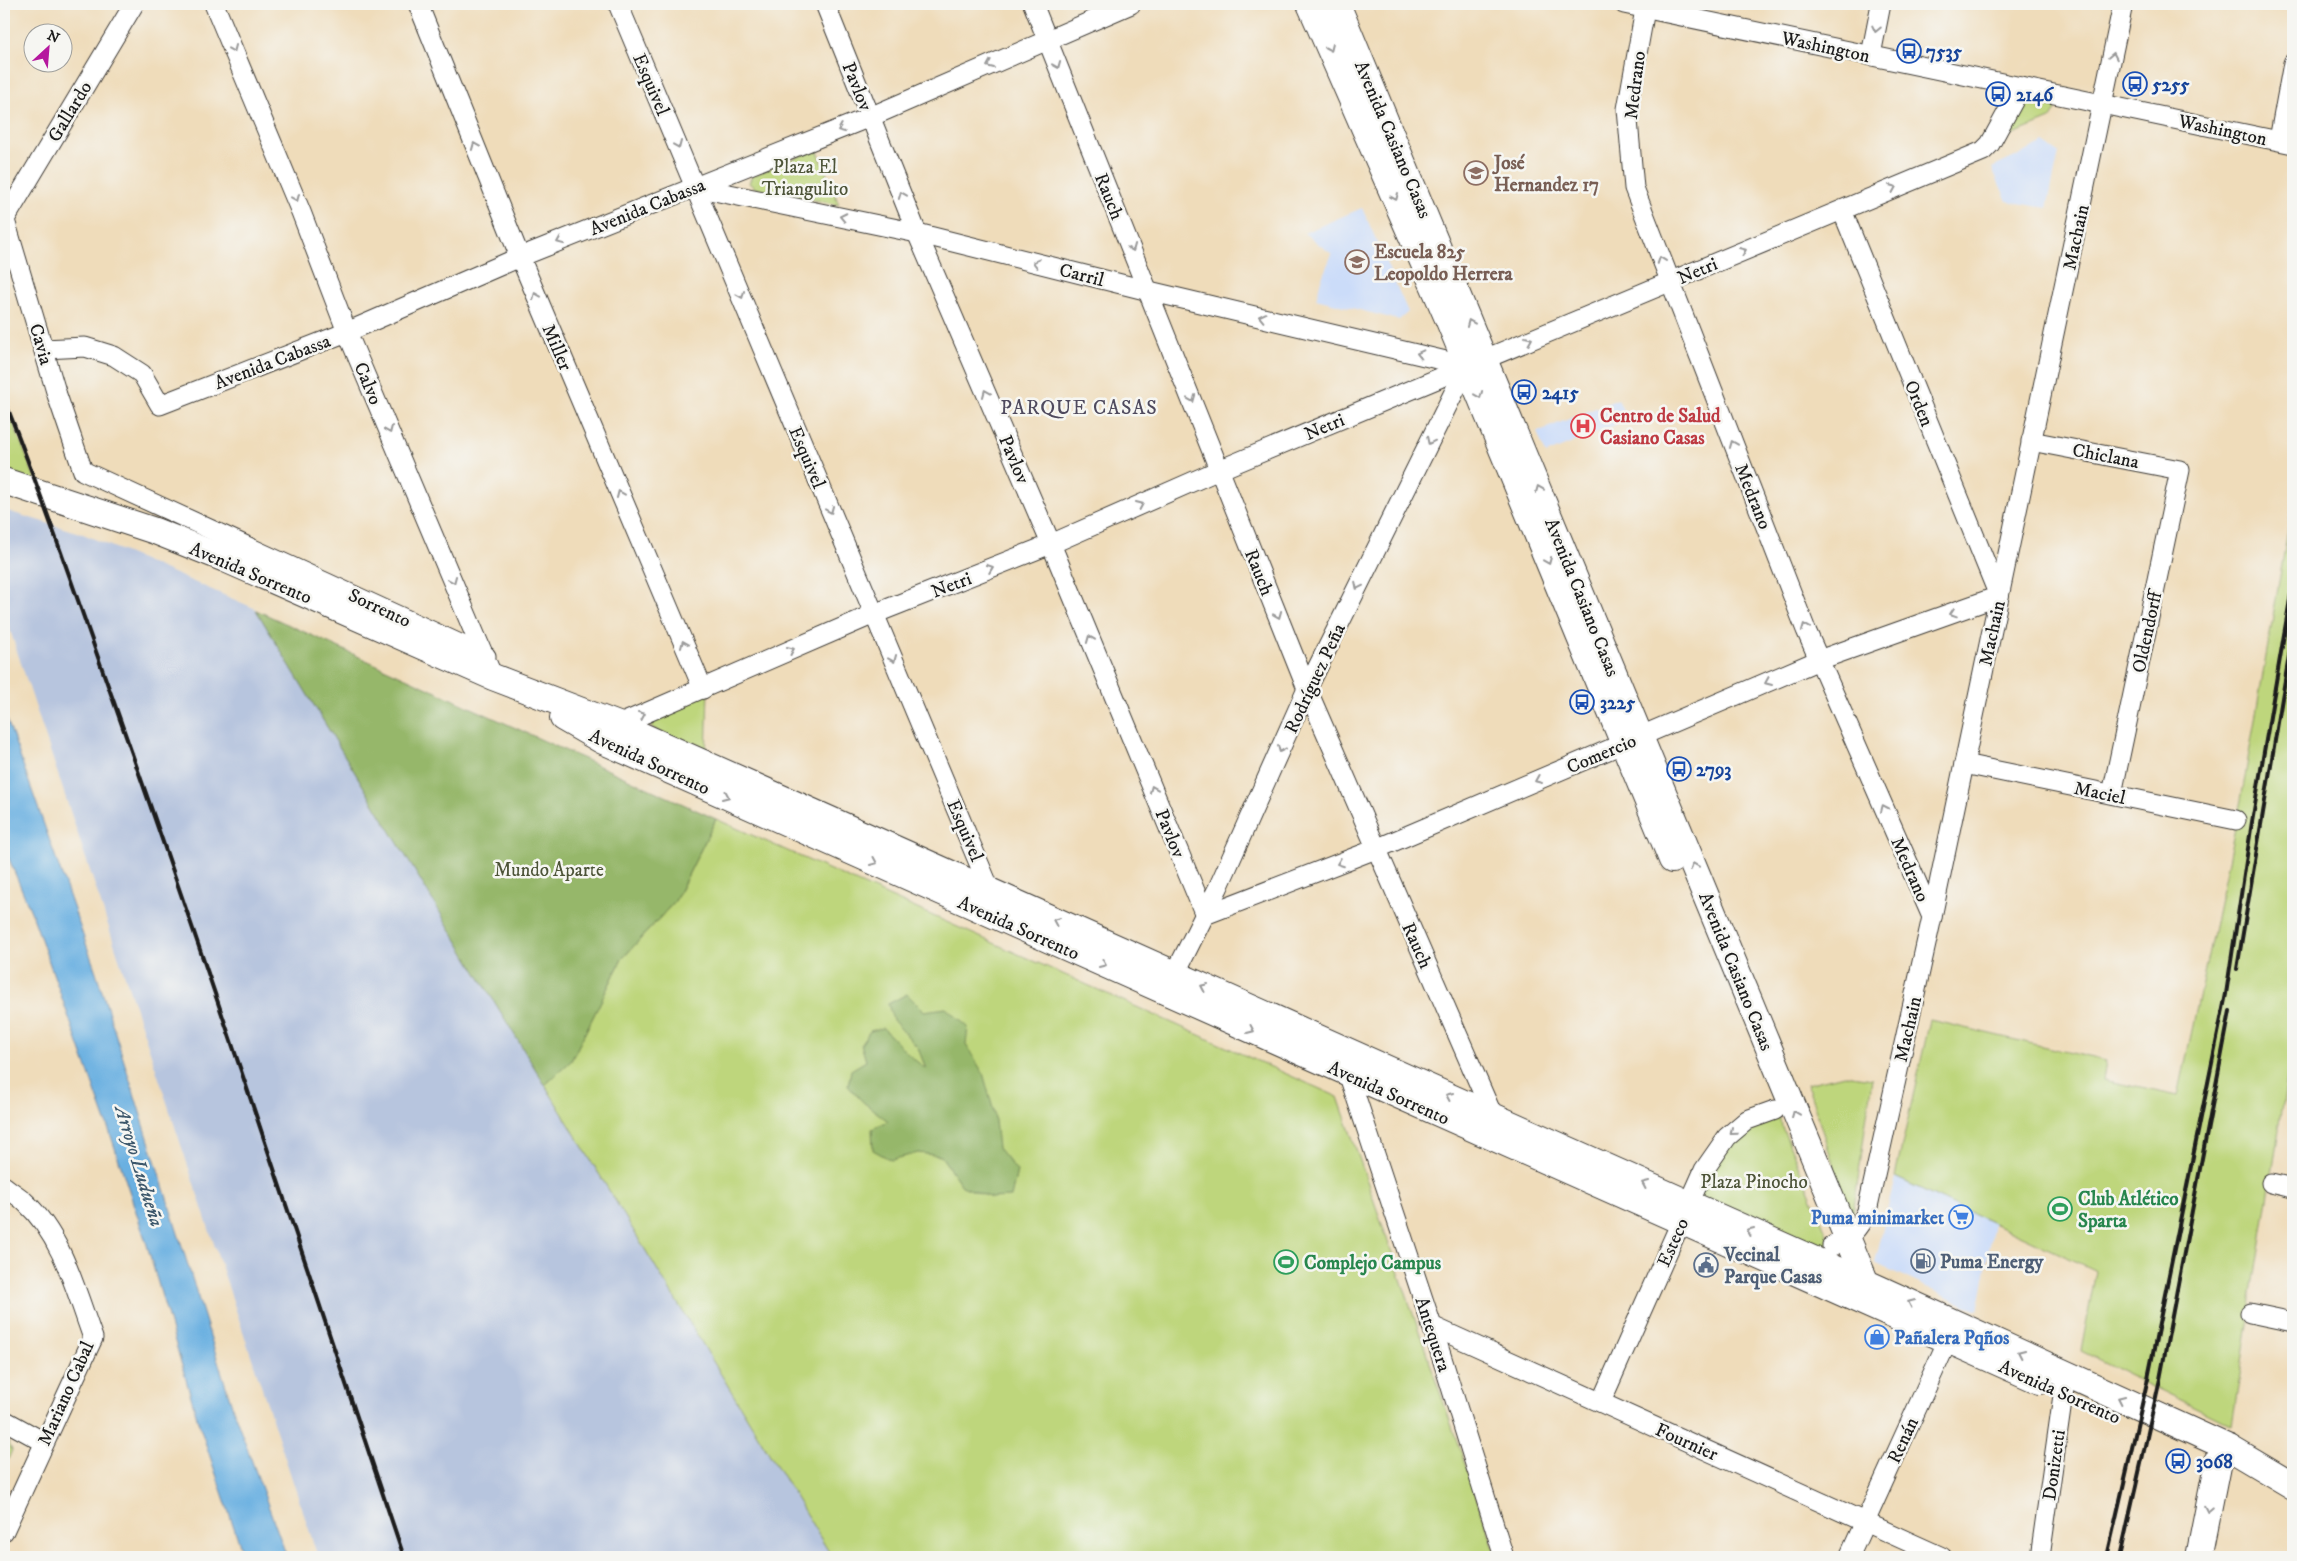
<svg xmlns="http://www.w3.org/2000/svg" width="2297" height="1561" font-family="'IM FELL DW Pica',serif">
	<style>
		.built { fill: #cbdcf9 }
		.industrial { fill: #b7c5de }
		.green { fill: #bed67b; stroke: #6d794c }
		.forest { fill: #96b76b; stroke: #596a44 }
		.water { fill: #6bb0e1; stroke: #44667e }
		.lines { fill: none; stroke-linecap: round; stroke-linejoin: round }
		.street-casing { stroke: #3c3934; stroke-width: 21 }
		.secondary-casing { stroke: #3c3934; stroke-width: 28 }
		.street { stroke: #fff; stroke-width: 19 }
		.secondary { stroke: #fff; stroke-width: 26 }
		.rail { stroke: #1c1c1c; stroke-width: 4 }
		.oneway { stroke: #999 }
		.labels { text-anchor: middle; stroke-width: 5; stroke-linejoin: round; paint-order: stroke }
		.street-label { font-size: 19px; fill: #1c1c1c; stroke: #f6f6f2 }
		.transit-label { font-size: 19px; font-weight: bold; fill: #164399; stroke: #f6f6f2; text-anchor: start }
		.education-label { font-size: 19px; font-weight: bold; fill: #785e54; stroke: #f6f6f2; text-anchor: start }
		.park-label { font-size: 19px; fill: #4d5438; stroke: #f6f6f2 }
		.health-label { font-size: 19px; font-weight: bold; fill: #be3a42; stroke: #f6f6f2; text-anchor: start }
		.leisure-label { font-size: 19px; font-weight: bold; fill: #27864d; stroke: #f6f6f2; text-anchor: start }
		.shop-label { font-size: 19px; font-weight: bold; fill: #366cbe; stroke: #f6f6f2; text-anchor: end }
		.service-label { font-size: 19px; font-weight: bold; fill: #4e5e75; stroke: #f6f6f2; text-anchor: start }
		.neighbourhood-label { font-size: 20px; letter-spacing: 1px; fill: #4f4a5e; stroke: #f6f6f2 }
		.water-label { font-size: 20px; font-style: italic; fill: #3c576b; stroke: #f6f6f2 }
	</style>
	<rect width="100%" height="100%" fill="#f6f6f2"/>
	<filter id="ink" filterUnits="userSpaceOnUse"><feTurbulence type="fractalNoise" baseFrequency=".02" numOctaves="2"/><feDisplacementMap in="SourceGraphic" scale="10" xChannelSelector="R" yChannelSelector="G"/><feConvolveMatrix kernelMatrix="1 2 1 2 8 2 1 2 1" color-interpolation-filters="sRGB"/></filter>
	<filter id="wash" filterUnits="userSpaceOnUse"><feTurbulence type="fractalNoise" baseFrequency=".0096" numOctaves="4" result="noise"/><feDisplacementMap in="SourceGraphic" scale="20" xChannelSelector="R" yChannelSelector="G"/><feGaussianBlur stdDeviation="1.12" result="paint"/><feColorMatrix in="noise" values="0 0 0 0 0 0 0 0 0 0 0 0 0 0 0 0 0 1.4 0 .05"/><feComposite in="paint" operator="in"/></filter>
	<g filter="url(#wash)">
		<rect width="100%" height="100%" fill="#efdcba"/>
		<g class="built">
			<polygon points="2044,143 2059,153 2047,208 2007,201 1992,168"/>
			<polygon points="1362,208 1408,312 1399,320 1316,299 1321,280 1332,254 1304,233"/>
			<polygon points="1618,399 1627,420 1546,454 1537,432"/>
			<polygon points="1895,1177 1994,1223 1978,1311 1875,1263"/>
		</g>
		<polygon class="industrial" points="4,510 83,534 256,609 832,1557 318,1557 4,612"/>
		<g class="green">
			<polygon points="2022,100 2053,103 2056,110 2050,119 2006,137 2004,135"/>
			<polygon points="817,149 839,205 755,188 749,183 752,176"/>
			<polygon points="4,399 41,494 4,481"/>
			<polygon points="2293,501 2293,1041 2232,1425 2081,1351 2096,1271 1895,1177 1930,1020 2106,1061 2103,1080 2178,1096 2241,800"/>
			<polygon points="708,689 706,760 651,727 655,716"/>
			<polygon points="716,819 1338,1097 1497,1557 832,1557 545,1085 571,1060 622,959 675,901"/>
			<polygon points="1844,1075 1872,1079 1852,1222 1807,1084"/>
			<polygon points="1775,1110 1843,1273 1689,1204 1727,1137"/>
			<polygon points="4,1433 12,1450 4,1469"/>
		</g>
		<g class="forest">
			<polygon points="256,610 716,819 675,901 622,959 571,1061 545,1085"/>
			<polygon points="907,994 924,1011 946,1008 968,1027 966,1045 983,1073 994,1112 998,1148 1017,1171 1011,1197 991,1198 962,1186 941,1156 918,1153 891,1160 873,1150 872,1129 888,1121 863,1102 848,1086 851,1070 866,1061 861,1044 870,1031 883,1028 910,1056 926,1069 918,1048 893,1020 888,1004"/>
		</g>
		<polygon class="water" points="4,711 96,972 234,1412 287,1557 244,1557 198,1421 147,1245 110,1133 32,914 4,847"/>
	</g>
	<g filter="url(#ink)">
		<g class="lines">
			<g class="street-casing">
				<g id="street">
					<polyline points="214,4 301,212 347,332 493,677"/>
					<polyline points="418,4 520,257 703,689"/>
					<polyline points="618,4 991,892 989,897"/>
					<polyline points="825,4 917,233 1051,544 1205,915"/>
					<polyline points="1033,4 1307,689 1493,1116 1492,1121"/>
					<polyline points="1624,4 2293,144"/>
					<polyline points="1646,4 1627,109 1634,188 1806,630 1932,917"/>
					<polyline points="1871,55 1881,4"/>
					<polyline points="2279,140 2293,63"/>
					<polyline points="695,187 917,233 1149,291 1467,366"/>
					<polyline points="4,217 57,395 83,471 486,656"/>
					<polyline points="5,219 134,4"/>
					<polyline points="44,349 85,347 114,356 142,374 160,405 347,332 520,257 870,117 1131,4"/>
					<polyline points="2031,441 2180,470 2112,794"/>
					<polyline points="612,731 618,725 874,614 1051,544 1219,470 1983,151 1990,144 2021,87"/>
					<polyline points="1964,764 2236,820"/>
					<polyline points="1205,915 1376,849 1819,660 1999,596 1842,210"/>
					<polyline points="1170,984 1218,888 1307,689 1467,366"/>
					<polyline points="1352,1065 1348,1073 1432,1326 1504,1557"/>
					<polyline points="2271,1183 2293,1188"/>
					<path d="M4 1186C11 1192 19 1196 25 1202 63 1237 76 1292 93 1338L4 1531"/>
					<path d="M1832 1246C1850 1238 1859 1229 1867 1211L1932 917 2123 4"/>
					<polyline points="2250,1313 2293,1322"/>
					<polyline points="1432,1326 1942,1557"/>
					<polyline points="1601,1402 1704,1170 1727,1137 1747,1120 1775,1110"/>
					<polyline points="4,1420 44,1442"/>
					<polyline points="1849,1557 1953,1329"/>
					<polyline points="2040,1557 2066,1374"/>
				</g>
			</g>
			<g class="secondary-casing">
				<g id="secondary">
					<polyline points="1310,4 1449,321 1672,860"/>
					<polyline points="1337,4 1866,1283 1863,1291"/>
					<polyline points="4,481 155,531 225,559 493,677 618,725 1880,1289 2229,1448 2293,1486"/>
					<polyline points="563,718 601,740 2040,1381"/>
					<polyline points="2199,1557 2218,1461 2229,1448"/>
				</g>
			</g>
			<use href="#street" class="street"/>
			<use href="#secondary" class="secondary"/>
			<g class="rail">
				<path d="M4 399C43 497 76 596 111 694 213 981 307 1269 404 1557"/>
				<polyline points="2237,969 2293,632"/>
				<polyline points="2107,1557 2148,1378 2226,994 2252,822 2293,582"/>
				<polyline points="2120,1557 2160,1379 2230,1011"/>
			</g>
		</g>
		<defs><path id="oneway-chevron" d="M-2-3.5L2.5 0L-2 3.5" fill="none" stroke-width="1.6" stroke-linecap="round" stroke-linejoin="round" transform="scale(1.25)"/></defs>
		<g class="oneway">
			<use href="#oneway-chevron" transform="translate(1876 29) rotate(102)"/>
			<use href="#oneway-chevron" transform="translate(1330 48) rotate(66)"/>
			<use href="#oneway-chevron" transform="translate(233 49) rotate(67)"/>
			<use href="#oneway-chevron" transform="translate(2113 56) rotate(-79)"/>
			<use href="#oneway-chevron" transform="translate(990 65) rotate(157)"/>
			<use href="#oneway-chevron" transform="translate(1057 65) rotate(68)"/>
			<use href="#oneway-chevron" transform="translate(841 129) rotate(158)"/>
			<use href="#oneway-chevron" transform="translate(678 145) rotate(67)"/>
			<use href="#oneway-chevron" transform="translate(475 146) rotate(-112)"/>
			<use href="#oneway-chevron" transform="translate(1893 188) rotate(-23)"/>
			<use href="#oneway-chevron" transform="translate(902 195) rotate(-112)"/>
			<use href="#oneway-chevron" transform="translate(1395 197) rotate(66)"/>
			<use href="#oneway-chevron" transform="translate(296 198) rotate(67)"/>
			<use href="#oneway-chevron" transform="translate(843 217) rotate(-168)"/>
			<use href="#oneway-chevron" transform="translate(560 241) rotate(158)"/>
			<use href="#oneway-chevron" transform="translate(1132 248) rotate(68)"/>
			<use href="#oneway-chevron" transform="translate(1743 251) rotate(-23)"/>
			<use href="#oneway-chevron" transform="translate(1661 260) rotate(-110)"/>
			<use href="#oneway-chevron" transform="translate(1036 263) rotate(-166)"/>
			<use href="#oneway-chevron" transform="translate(741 295) rotate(67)"/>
			<use href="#oneway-chevron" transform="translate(536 296) rotate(-113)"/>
			<use href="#oneway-chevron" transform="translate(1262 317) rotate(-167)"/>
			<use href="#oneway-chevron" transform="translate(1470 323) rotate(-113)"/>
			<use href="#oneway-chevron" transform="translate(1529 340) rotate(-23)"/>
			<use href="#oneway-chevron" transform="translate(1420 354) rotate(-167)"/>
			<use href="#oneway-chevron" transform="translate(986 393) rotate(-113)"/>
			<use href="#oneway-chevron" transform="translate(1479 395) rotate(68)"/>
			<use href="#oneway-chevron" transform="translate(1192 399) rotate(68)"/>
			<use href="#oneway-chevron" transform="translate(389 430) rotate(67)"/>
			<use href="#oneway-chevron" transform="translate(1430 441) rotate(116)"/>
			<use href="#oneway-chevron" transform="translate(1733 444) rotate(-112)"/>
			<use href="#oneway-chevron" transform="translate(1539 489) rotate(-112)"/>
			<use href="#oneway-chevron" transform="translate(620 494) rotate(-113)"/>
			<use href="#oneway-chevron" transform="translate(1140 505) rotate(-24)"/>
			<use href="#oneway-chevron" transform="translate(830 510) rotate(67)"/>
			<use href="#oneway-chevron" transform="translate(1548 561) rotate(68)"/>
			<use href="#oneway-chevron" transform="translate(990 568) rotate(-21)"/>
			<use href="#oneway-chevron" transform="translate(453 580) rotate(67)"/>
			<use href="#oneway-chevron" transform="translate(1358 586) rotate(116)"/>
			<use href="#oneway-chevron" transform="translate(1953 613) rotate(161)"/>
			<use href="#oneway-chevron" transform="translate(1278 615) rotate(68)"/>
			<use href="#oneway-chevron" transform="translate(1805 627) rotate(-112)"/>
			<use href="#oneway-chevron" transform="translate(1090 639) rotate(-112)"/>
			<use href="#oneway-chevron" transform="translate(684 644) rotate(-113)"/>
			<use href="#oneway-chevron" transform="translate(791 650) rotate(-24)"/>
			<use href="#oneway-chevron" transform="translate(893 659) rotate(67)"/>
			<use href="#oneway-chevron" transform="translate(1768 682) rotate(157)"/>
			<use href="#oneway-chevron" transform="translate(642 715) rotate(-23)"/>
			<use href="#oneway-chevron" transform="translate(1281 749) rotate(114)"/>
			<use href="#oneway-chevron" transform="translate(1538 780) rotate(157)"/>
			<use href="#oneway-chevron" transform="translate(1153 789) rotate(-112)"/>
			<use href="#oneway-chevron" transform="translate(726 796) rotate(24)"/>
			<use href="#oneway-chevron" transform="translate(1884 808) rotate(-114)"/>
			<use href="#oneway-chevron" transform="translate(874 862) rotate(24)"/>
			<use href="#oneway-chevron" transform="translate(1340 863) rotate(159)"/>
			<use href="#oneway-chevron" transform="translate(1694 866) rotate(-112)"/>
			<use href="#oneway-chevron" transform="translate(1056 921) rotate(-156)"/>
			<use href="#oneway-chevron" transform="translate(1103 964) rotate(24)"/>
			<use href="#oneway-chevron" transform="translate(1204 987) rotate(-156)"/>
			<use href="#oneway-chevron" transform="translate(1251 1030) rotate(24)"/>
			<use href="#oneway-chevron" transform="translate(1449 1096) rotate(-156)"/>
			<use href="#oneway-chevron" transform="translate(1795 1114) rotate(-112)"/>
			<use href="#oneway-chevron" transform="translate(1733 1132) rotate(139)"/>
			<use href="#oneway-chevron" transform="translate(1645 1184) rotate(-156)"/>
			<use href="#oneway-chevron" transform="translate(1750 1231) rotate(-156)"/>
			<use href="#oneway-chevron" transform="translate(1911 1303) rotate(-155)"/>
			<use href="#oneway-chevron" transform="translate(2021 1353) rotate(-155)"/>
			<use href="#oneway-chevron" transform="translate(2121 1399) rotate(-155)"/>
			<use href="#oneway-chevron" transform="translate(2208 1509) rotate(101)"/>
		</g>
	</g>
	<defs>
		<g id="bus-ring" transform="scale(1.25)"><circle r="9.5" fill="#f6f6f2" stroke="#1a4fb4" stroke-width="1.5"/><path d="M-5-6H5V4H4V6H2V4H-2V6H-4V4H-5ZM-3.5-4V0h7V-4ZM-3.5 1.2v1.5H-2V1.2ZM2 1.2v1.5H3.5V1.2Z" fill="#1a4fb4"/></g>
		<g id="school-ring" transform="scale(1.25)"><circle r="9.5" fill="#f6f6f2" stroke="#8d6e63" stroke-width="1.5"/><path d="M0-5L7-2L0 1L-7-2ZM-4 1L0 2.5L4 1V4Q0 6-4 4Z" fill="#8d6e63"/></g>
		<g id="hospital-ring" transform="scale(1.25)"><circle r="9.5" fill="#f6f6f2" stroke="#e0444e" stroke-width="1.5"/><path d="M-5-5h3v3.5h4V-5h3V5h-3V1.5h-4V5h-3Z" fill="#e0444e"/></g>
		<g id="stadium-ring" transform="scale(1.25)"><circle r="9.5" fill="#f6f6f2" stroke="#2e9e5b" stroke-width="1.5"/><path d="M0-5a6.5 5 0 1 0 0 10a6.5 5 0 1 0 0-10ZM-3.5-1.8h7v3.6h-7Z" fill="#2e9e5b"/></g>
		<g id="supermarket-ring" transform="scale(1.25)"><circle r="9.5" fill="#f6f6f2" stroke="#3f7fe0" stroke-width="1.5"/><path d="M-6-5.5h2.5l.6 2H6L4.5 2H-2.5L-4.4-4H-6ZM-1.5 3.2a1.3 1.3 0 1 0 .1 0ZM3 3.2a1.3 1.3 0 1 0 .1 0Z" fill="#3f7fe0"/></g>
		<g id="fuel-ring" transform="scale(1.25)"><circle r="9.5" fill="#f6f6f2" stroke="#5c6f8a" stroke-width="1.5"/><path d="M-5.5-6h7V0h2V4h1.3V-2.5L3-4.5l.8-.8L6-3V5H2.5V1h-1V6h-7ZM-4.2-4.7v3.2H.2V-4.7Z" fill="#5c6f8a"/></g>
		<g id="civic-ring" transform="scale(1.25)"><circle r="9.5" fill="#f6f6f2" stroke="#5c6f8a" stroke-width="1.5"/><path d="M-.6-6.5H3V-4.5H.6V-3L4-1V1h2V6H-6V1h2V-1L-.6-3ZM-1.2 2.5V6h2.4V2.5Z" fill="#5c6f8a"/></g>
		<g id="shop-ring" transform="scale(1.25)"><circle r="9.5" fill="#f6f6f2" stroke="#3f7fe0" stroke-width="1.5"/><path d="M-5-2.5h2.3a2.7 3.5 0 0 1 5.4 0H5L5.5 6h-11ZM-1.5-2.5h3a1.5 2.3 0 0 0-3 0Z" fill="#3f7fe0"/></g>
	</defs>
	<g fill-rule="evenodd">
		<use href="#bus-ring" x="1909" y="51"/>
		<use href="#bus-ring" x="2135" y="84"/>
		<use href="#bus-ring" x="1998" y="94"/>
		<use href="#school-ring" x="1476" y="173"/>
		<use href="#school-ring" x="1357" y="262"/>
		<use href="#bus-ring" x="1524" y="392"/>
		<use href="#hospital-ring" x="1583" y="426"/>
		<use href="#bus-ring" x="1582" y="702"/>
		<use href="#bus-ring" x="1679" y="769"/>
		<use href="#stadium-ring" x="2060" y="1209"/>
		<use href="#supermarket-ring" x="1961" y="1217"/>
		<use href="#fuel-ring" x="1923" y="1261"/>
		<use href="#stadium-ring" x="1286" y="1262"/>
		<use href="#civic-ring" x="1706" y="1265"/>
		<use href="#shop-ring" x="1877" y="1337"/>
		<use href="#bus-ring" x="2178" y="1461"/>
	</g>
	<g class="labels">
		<g class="street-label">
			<text transform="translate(1826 46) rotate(12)" y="7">Washington</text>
			<text transform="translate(652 84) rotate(67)" y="7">Esquivel</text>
			<text transform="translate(1634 85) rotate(-83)" y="7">Medrano</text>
			<text transform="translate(858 86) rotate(68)" y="7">Pavlov</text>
			<text transform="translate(69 111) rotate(-59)" y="7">Gallardo</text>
			<text transform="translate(2223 129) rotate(12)" y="7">Washington</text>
			<text transform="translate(1394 139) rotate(67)" y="7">Avenida Casiano Casas</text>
			<text transform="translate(1110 196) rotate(68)" y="7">Rauch</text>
			<text transform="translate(647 206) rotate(-22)" y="7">Avenida Cabassa</text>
			<text transform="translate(2075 237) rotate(-78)" y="7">Machain</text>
			<text transform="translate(1697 270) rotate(-23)" y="7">Netri</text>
			<text transform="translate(1082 274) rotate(14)" y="7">Carril</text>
			<text transform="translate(42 344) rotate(74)" y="7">Cavia</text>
			<text transform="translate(558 347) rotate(67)" y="7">Miller</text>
			<text transform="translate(272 361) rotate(-21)" y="7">Avenida Cabassa</text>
			<text transform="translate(369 383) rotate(67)" y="7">Calvo</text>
			<text transform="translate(1920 403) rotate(68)" y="7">Orden</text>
			<text transform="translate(1324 426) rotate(-23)" y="7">Netri</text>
			<text transform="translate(2106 455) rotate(11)" y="7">Chiclana</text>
			<text transform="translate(808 457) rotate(67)" y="7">Esquivel</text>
			<text transform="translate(1015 459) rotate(67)" y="7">Pavlov</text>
			<text transform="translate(1754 496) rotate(68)" y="7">Medrano</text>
			<text transform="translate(251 572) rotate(23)" y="7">Avenida Sorrento</text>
			<text transform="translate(1260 572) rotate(68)" y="7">Rauch</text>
			<text transform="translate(951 584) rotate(-21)" y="7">Netri</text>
			<text transform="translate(1583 597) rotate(68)" y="7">Avenida Casiano Casas</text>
			<text transform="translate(380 607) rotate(25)" y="7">Sorrento</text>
			<text transform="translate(2146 632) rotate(-78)" y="7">Oldendorff</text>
			<text transform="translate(1991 633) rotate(-78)" y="7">Machain</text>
			<text transform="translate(1314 678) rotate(-65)" y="7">Rodríguez Peña</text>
			<text transform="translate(1601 753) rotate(-23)" y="7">Comercio</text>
			<text transform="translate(650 761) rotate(25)" y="7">Avenida Sorrento</text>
			<text transform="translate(2100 792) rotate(12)" y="7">Maciel</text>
			<text transform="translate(966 830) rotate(67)" y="7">Esquivel</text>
			<text transform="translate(1171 833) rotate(68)" y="7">Pavlov</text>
			<text transform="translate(1911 869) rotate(66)" y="7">Medrano</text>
			<text transform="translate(1019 927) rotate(24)" y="7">Avenida Sorrento</text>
			<text transform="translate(1418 945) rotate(66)" y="7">Rauch</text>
			<text transform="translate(1737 971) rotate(68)" y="7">Avenida Casiano Casas</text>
			<text transform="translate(1907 1029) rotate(-77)" y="7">Machain</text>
			<text transform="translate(1389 1092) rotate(24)" y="7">Avenida Sorrento</text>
			<text transform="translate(1672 1242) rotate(-66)" y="7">Esteco</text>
			<text transform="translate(1434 1334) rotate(72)" y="7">Antequera</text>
			<text transform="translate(2060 1391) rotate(24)" y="7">Avenida Sorrento</text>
			<text transform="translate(65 1393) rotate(-66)" y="7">Mariano Cabal</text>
			<text transform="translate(1902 1440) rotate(-65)" y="7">Renán</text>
			<text transform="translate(1687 1441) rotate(24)" y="7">Fournier</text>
			<text transform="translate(2053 1465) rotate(-82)" y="7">Donizetti</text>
		</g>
		<g class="transit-label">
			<text x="1926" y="58">7535</text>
			<text x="2152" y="91">5255</text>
			<text x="2016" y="101">2146</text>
			<text x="1542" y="399">2415</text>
			<text x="1600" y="709">3225</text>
			<text x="1696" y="776">2793</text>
			<text x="2196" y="1468">3068</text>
		</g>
		<g class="education-label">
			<text x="1494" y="169">José<tspan x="1494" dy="22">Hernandez 17</tspan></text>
			<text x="1374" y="258">Escuela 825<tspan x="1374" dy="22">Leopoldo Herrera</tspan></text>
		</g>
		<g class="park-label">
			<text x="805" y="173">Plaza El<tspan x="805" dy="22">Triangulito</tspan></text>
			<text x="549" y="876">Mundo Aparte</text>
			<text x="1754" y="1188">Plaza Pinocho</text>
		</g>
		<g class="health-label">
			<text x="1600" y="422">Centro de Salud<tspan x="1600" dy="22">Casiano Casas</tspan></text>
		</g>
		<g class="leisure-label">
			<text x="2078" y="1205">Club Atlético<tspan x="2078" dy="22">Sparta</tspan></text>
			<text x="1304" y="1269">Complejo Campus</text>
		</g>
		<g class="shop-label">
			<text x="1944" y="1224">Puma minimarket</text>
			<text x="1894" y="1344" text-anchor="start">Pañalera Pqños</text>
		</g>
		<g class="service-label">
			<text x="1724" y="1261">Vecinal<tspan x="1724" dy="22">Parque Casas</tspan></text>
			<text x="1940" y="1268">Puma Energy</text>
		</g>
		<g class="neighbourhood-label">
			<text x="1079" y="414">PARQUE CASAS</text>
		</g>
		<g class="water-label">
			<text transform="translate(140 1166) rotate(73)" y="7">Arroyo Ludueña</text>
		</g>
	</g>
	<rect width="2297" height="1561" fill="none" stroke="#f6f6f2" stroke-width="20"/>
	<g transform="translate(48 48) rotate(26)"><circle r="24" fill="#f6f6f2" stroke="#9f9f9c"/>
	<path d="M0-4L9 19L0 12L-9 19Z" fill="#b5179e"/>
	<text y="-8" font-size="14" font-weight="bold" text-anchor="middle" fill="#1c1c1c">N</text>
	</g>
</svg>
